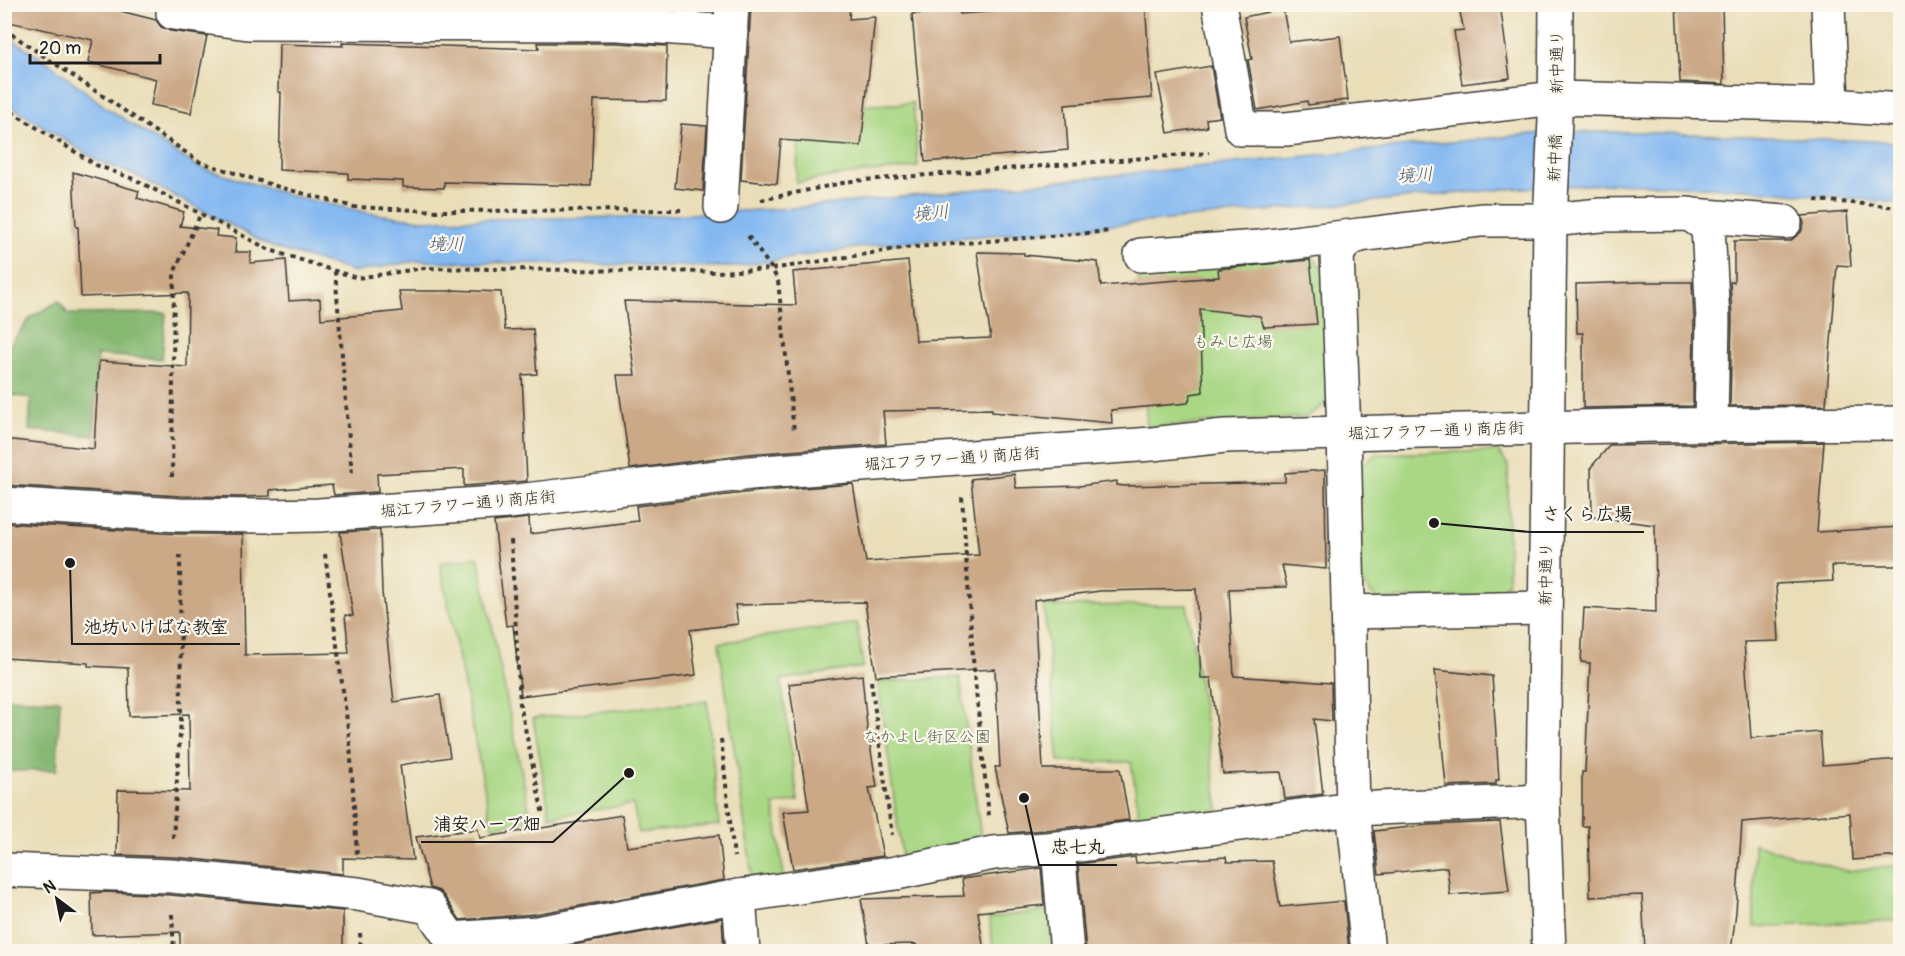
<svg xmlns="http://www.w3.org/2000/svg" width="1905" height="956" font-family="Pangolin,'Klee One',sans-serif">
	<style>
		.green { fill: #a9d784; stroke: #627a50; stroke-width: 1.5 }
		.forest { fill: #86b872; stroke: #516a47; stroke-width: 1.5 }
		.water { fill: #83b8f1; stroke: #506a86; stroke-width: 1.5 }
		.building { fill: #cba886 }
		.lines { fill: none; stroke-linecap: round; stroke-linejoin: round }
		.minor-casing { stroke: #3b3934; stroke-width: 36 }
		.path { stroke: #3b3934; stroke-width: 4; stroke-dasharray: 4.5 4.5; stroke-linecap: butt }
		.minor { stroke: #fff; stroke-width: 33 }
		.labels { text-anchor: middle; stroke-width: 4.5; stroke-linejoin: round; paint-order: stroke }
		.street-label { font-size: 16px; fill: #1c1c1c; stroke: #fbf7ec }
		.park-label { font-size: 16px; fill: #4d5d40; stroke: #fbf7ec }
		.water-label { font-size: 18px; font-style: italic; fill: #455a71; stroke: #fbf7ec }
		.leader { fill: none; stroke: #1c1c1c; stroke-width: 2 }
		.callout-dot { fill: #1c1c1c; stroke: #fbf7ec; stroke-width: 2 }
		.callout-label { font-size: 18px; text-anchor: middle; font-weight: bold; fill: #1c1c1c; stroke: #fbf7ec; stroke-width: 4.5; stroke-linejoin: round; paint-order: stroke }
	</style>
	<rect width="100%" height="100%" fill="#fbf7ec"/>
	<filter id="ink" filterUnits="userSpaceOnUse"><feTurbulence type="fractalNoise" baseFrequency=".0167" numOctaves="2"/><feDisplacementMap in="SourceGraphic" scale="12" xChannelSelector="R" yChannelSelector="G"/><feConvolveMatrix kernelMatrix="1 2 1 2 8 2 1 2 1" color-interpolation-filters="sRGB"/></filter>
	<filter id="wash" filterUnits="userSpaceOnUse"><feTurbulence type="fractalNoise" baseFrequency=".008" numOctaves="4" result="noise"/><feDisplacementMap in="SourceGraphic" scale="24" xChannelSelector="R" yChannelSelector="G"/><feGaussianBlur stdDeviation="1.35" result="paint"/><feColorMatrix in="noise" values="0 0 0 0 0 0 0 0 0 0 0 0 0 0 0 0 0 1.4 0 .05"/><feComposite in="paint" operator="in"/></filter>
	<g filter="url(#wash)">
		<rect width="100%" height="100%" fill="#eadeb9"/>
		<g class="green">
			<polygon points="913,103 918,167 841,175 796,183 800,123 854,106"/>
			<polygon points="1309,253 1325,271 1327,403 1306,417 1147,427 1138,268"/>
			<polygon points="1498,451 1508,465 1508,583 1489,597 1376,599 1360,580 1359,467 1376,454"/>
			<polygon points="478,557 531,819 492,827 440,563"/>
			<polygon points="1187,605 1219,810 1140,821 1131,762 1059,762 1044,606"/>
			<polygon points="857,623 863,667 781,680 798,801 774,805 784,877 753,882 719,643"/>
			<polygon points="960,677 981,839 902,857 878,682"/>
			<polygon points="707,701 719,825 639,833 633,804 550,817 533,718"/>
			<polygon points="1754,844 1847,871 1900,865 1900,920 1754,927"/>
			<polygon points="1049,910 1053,951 994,951 989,918"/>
		</g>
		<g class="forest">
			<polygon points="59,301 68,314 166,313 162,359 97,355 94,436 29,430 31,398 5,394 5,351 31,317"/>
			<polygon points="5,698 60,700 57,770 5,771"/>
		</g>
		<polygon class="water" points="4,34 49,63 108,109 198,167 293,196 369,213 422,220 637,217 793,208 1235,163 1554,132 1639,132 1900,142 1900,203 1745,189 1625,183 1506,189 1091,227 883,244 732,267 416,261 355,272 272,247 137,176 98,161 5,102"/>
		<g id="blocks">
			<g class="building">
				<polygon points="4,4 92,4 156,20 161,27 170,31 207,36 191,113 151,105 156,79 88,62 93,40 4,21"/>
				<polygon points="538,4 668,4 668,9 618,5"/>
				<polygon points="751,4 850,4 849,19 875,17 861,146 781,140 777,184 741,180"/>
				<polygon points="1095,4 1145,4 1152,98 1065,105 1068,150 925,162 912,14 959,10 960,14"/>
				<polygon points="1458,4 1500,4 1510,78 1462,84 1454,31 1464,30"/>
				<polygon points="1676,4 1722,4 1724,84 1680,82"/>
				<polygon points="1283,9 1289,42 1340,36 1348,100 1308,105 1307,101 1257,110 1248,60 1252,59 1244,17"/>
				<polygon points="342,43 539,49 538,43 617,43 667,46 666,101 594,100 591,186 444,182 444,188 403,187 403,181 348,179 348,173 279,170 281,92 278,92 279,44 343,46"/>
				<polygon points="1211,66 1220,117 1206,119 1207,127 1168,133 1157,75"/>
				<polygon points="681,124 707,126 703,191 675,188"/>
				<polygon points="73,172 139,191 137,198 184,212 180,226 217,230 216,236 236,238 235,252 251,252 250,263 286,260 289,301 320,299 321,319 402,311 399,291 452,291 452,290 501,292 505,330 533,329 537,374 522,375 527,481 464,486 464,469 377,474 378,492 334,495 332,485 270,490 270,496 242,497 180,496 4,485 4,439 94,449 99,361 187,367 188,293 81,297 78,227 76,227"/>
				<polygon points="1847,212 1851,266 1837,265 1826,405 1730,406 1732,319 1730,282 1734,282 1734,241 1790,241 1801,232 1804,224 1802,216"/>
				<polygon points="977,252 1024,253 1024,255 1098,262 1101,286 1219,277 1218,269 1310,260 1317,324 1264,327 1260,316 1200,309 1203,392 1191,394 1188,403 1111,410 1112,423 992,412 992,409 883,411 886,444 748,454 630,469 617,375 635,375 624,301 796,305 793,272 908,261 916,341 991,338"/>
				<polygon points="1642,282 1692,282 1694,319 1693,406 1583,408 1583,333 1577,333 1576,284"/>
				<polygon points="1824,442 1817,532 1900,527 1900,566 1832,566 1833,581 1776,584 1779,641 1744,642 1751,738 1820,732 1823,765 1900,759 1900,856 1853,860 1850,813 1742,822 1736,912 1731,951 1645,951 1642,895 1590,897 1588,826 1582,826 1582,772 1585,772 1590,663 1581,662 1584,608 1656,612 1655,525 1592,517 1591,467 1610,445"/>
				<polygon points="1325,470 1326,569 1282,565 1287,587 1229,589 1234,676 1331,683 1332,721 1314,719 1323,794 1285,799 1281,772 1223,774 1211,678 1201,678 1196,589 1100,591 1034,600 1043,769 1120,769 1129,820 1056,829 1009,833 995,767 1000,767 995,669 876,676 865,602 735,605 738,624 690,630 696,675 521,696 513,625 506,626 494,522 529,518 530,534 638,521 636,506 752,492 853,484 866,562 979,555 971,479 1014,474 1016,488 1079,486 1117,481 1117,485 1124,486 1285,482 1285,473"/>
				<polygon points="4,523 178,534 243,534 245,655 349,653 345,615 353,616 340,532 380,530 382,592 394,702 440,695 450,757 400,765 413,860 343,858 343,874 173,857 117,855 118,790 190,791 189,714 129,716 128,668 88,666 88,663 4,658"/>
				<polygon points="1435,670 1492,676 1499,780 1496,780 1496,784 1446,786"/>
				<polygon points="862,675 867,727 877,787 869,788 883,856 793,869 783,812 809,810 789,684"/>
				<polygon points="622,815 627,847 719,835 724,880 535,914 460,920 444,896 439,891 430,888 416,837 478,829 480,838"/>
				<polygon points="1500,822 1509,891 1450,895 1447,867 1379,874 1374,831 1429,825"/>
				<polygon points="1135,857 1136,863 1226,857 1227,862 1272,861 1280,907 1344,901 1349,951 1086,951 1078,864"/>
				<polygon points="1041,868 1044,905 978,912 984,951 917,951 916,944 869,945 861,899 964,896 962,879"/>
				<polygon points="106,892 170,895 343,911 343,951 180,951 180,932 92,935 91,893"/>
				<polygon points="722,918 724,951 540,951"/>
			</g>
		</g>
	</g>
	<g filter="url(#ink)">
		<use href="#blocks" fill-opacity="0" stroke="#3b3934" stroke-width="1.5"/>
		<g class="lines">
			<g class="minor-casing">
				<g id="minor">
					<polyline points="1219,4 1241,129 1286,129 1556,98 1832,105 1828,4"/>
					<polyline points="173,13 248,23 618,24 731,32"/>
					<polyline points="1832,105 1900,110"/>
					<polyline points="721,207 732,4"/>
					<polyline points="1692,215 1785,222"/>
					<polyline points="1141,255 1259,247 1360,235"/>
					<polyline points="4,504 179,515 266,516 319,515 509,502 750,473 1152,444 1225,436 1657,425 1900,423"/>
					<polyline points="1349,612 1544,608"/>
					<polyline points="1058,848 1067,952"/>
					<polyline points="4,870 171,876 358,894 429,907 451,939 537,933 739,896 896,873 993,853 1058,848 1353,809 1543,801"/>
					<polyline points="739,896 743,952"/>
					<polyline points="1368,952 1353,809 1344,433 1337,254 1347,240 1360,235 1481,220 1550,220 1601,215 1689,214 1708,227 1713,319 1711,425"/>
					<polyline points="1549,952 1543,801 1550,220 1555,120 1556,4"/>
				</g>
			</g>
			<g class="path">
				<polyline points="4,29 200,162 279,187 354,207 437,211 682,210"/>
				<polyline points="4,107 96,165 136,180 270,250 357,278 424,268 717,272 772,269 903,248 1111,231"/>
				<polyline points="761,200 852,181 1209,153"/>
				<polyline points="1815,200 1900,207"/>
				<polyline points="748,236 772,269 778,281 794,431"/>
				<polyline points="335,271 352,475"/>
				<polyline points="172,477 174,273 201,213"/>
				<polyline points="962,497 974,672 989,816"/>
				<polyline points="511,540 520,704 543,815"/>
				<polyline points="325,554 350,744 357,854"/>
				<polyline points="871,681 892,835"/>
				<polyline points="721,739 734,857"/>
				<polyline points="173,838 181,720 180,555"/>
				<polyline points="172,914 174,952"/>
				<polyline points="360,933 361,952"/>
			</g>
			<use href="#minor" class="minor"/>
		</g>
	</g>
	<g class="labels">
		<g class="street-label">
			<text transform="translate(1556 62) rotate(-90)" y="6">新中通り</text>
			<text transform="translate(1554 158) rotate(-88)" y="6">新中橋</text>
			<text transform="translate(1436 430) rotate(-2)" y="6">堀江フラワー通り商店街</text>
			<text transform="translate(952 458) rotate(-4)" y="6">堀江フラワー通り商店街</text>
			<text transform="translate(468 503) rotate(-5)" y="6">堀江フラワー通り商店街</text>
			<text transform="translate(1545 574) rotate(-89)" y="6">新中通り</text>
		</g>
		<g class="park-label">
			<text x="1233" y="347">もみじ広場</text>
			<text x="927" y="742">なかよし街区公園</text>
		</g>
		<g class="water-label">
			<text transform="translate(1415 175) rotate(-4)" y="6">境川</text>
			<text transform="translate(931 213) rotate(-6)" y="6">境川</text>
			<text x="446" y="250">境川</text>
		</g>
	</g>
	<path class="leader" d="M1434 523L1530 532H1644M70 563L72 644H240M629 773L553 842H421M1024 798L1039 865H1117"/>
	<g class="callout-dot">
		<circle cx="1434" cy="523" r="6"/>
		<circle cx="70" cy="563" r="6"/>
		<circle cx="629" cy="773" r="6"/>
		<circle cx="1024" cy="798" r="6"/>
	</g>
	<g class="callout-label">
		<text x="1587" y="520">さくら広場</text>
		<text x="156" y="633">池坊いけばな教室</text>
		<text x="487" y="830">浦安ハーブ畑</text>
		<text x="1078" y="853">忠七丸</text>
	</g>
	<rect width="1905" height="956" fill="none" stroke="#fbf7ec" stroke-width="24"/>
	<g transform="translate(57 899) rotate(328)" stroke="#fbf7ec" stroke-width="4.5" paint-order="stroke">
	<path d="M0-4.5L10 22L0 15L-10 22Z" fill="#1c1c1c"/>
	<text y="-9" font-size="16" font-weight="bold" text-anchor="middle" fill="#1c1c1c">N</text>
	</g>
	<path d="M30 54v9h130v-9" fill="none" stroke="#1c1c1c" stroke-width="3"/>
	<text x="39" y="54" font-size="18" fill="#1c1c1c" stroke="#fbf7ec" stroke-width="4.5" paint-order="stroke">20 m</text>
</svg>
